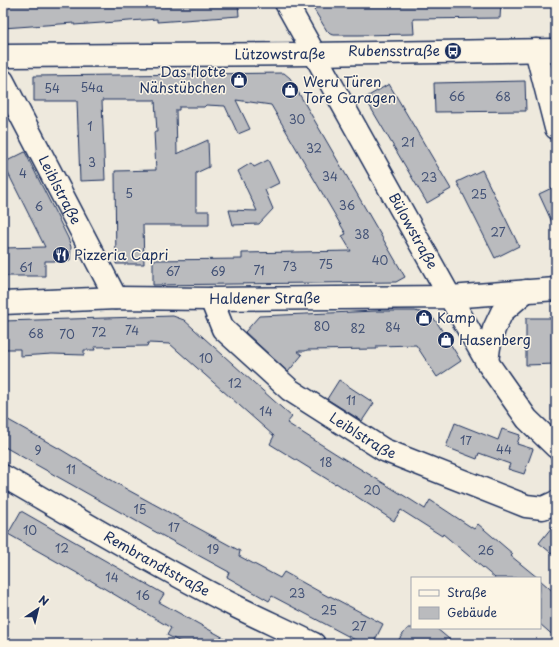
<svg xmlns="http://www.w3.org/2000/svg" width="559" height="647" font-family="'Playpen Sans',sans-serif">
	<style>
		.building { fill: #babbbe; stroke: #1b2f5e }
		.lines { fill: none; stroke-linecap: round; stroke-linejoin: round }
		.minor-casing { stroke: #1b2f5e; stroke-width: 25 }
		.major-casing { stroke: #1b2f5e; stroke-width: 25 }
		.minor { stroke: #fcf5e5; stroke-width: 22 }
		.major { stroke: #fcf5e5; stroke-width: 22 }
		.labels { text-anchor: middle; stroke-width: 3; stroke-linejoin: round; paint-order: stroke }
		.number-label { font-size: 12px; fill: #435276 }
		.poi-label { font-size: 14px; fill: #1b2f5e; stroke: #fcf5e5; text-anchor: start }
		.street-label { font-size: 14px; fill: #1b2f5e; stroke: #fcf5e5 }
	</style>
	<rect width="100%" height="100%" fill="#eee9dd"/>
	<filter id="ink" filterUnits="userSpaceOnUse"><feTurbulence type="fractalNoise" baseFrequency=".025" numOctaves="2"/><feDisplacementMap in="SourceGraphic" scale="8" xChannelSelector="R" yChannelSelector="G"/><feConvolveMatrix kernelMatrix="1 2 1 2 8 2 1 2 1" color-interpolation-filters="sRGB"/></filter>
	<g filter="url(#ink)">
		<g class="building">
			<polygon points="3,3 238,3 239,16 157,22 157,19 74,25 74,23 3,28"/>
			<polygon points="310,3 501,3 500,18 413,19 414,34 359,35 334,35 330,34 327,31"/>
			<polygon points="284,73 290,78 405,277 396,282 153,285 153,260 242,259 242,253 351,251 342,236 346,234 271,105 236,100 250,129 238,134 225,106 206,105 204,107 179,107 179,110 176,110 177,154 208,140 209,167 196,173 196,211 209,211 209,225 143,225 144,264 116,264 115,171 156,170 154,132 157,132 155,100 102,100 105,180 80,181 77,101 34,101 34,76"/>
			<polygon points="525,81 526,111 435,112 434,83"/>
			<polygon points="389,84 451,189 427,203 365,98"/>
			<polygon points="25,152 68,238 71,247 70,261 45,261 45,276 3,276 3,248 45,247 3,163"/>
			<polygon points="268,160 279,183 265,190 273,209 259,224 233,225 229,210 257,211 238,171 251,163 254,167"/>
			<polygon points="482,170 519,246 495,258 457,182"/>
			<polygon points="556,186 556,231 539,194"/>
			<polygon points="376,311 415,311 424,313 430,316 436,321 461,361 437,377 416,345 377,346 377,349 307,350 305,351 297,351 302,355 288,372 245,332 259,316"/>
			<polygon points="173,316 184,320 292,417 287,423 349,462 411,500 425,509 430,500 474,529 478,524 513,554 511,556 538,578 495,578 443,534 442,536 401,510 394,521 336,483 335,484 270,444 274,436 170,344 148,343 147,346 94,347 95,350 84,350 84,355 52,354 20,356 20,349 3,349 3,321"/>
			<polygon points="526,318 556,318 556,364 526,365"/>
			<polygon points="339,380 374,403 362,421 327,399"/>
			<polygon points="3,417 60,449 128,490 240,551 239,556 280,578 284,572 329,597 330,596 383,624 373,644 363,644 272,596 269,601 227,577 229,572 152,530 3,446"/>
			<polygon points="455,423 498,440 502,429 520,435 517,444 533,449 524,474 508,469 510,464 479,453 477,459 446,447"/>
			<polygon points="21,511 84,547 83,548 164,594 159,602 235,644 184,644 167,635 171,628 90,580 89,581 77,573 8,534"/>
			<polygon points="556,522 556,557 539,543"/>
			<polygon points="540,580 556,594 556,638 540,624"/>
			<polygon points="408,628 436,628 455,644 395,644"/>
		</g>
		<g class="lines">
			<g class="minor-casing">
				<g id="minor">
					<polyline points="536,50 556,128"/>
					<path id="s1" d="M3 56 314 54 556 50"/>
					<path id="s2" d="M3 81 116 298"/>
					<path id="s3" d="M211 299 223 329 290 390 384 450 526 506 543 508 556 502"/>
					<path id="s4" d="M3 303 116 298 211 299 450 297 487 362 527 419 556 447"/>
					<path id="s5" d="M3 476C80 520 156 566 235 606 261 619 288 631 314 644"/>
				</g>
			</g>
			<g class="major-casing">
				<g id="major">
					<path id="s6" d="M286 3 450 297 556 289"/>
					<polyline points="487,362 489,347 494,329 502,312 526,291"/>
				</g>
			</g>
			<use href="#minor" class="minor"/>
			<use href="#major" class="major"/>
		</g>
	</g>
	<defs>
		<g id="bus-disc" transform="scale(0.9)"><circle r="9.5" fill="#1b2f5e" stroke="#fcf5e5"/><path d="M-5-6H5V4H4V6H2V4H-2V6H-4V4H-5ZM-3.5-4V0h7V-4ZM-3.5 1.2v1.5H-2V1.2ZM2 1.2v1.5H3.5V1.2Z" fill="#fff"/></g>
		<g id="shop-disc" transform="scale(0.9)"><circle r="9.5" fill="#1b2f5e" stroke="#fcf5e5"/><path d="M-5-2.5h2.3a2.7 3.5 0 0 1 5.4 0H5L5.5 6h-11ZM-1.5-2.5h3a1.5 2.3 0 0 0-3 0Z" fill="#fff"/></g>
		<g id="restaurant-disc" transform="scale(0.9)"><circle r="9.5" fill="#1b2f5e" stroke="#fcf5e5"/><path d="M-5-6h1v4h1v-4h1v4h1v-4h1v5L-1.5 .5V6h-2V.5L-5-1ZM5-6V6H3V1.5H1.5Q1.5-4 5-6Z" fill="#fff"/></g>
	</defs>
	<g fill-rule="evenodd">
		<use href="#bus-disc" x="453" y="51"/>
		<use href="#shop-disc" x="239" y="80"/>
		<use href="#shop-disc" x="290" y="90"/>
		<use href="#restaurant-disc" x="61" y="255"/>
		<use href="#shop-disc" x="424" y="318"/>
		<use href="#shop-disc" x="446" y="340"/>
	</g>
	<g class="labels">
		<g class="number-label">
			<text x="92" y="92">54a</text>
			<text x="52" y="93">54</text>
			<text x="457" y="101">66</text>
			<text x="503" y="101">68</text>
			<text x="297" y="124">30</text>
			<text x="90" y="131">1</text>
			<text x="408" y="147">21</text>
			<text x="314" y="153">32</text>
			<text x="92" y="167">3</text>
			<text x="23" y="178">4</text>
			<text x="330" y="181">34</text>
			<text x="429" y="182">23</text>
			<text x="129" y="198">5</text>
			<text x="479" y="199">25</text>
			<text x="347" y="210">36</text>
			<text x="39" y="211">6</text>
			<text x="498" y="237">27</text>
			<text x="362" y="239">38</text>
			<text x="380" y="265">40</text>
			<text x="326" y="269">75</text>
			<text x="290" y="271">73</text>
			<text x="26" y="272">61</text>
			<text x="259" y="275">71</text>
			<text x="173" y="276">67</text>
			<text x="218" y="276">69</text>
			<text x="322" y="331">80</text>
			<text x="393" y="332">84</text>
			<text x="358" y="333">82</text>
			<text x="132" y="335">74</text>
			<text x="99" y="337">72</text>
			<text x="36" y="338">68</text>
			<text x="67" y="339">70</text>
			<text x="206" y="363">10</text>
			<text x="235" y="388">12</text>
			<text x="351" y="405">11</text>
			<text x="266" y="416">14</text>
			<text x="466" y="445">17</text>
			<text x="504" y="454">44</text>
			<text x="38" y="455">9</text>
			<text x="326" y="467">18</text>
			<text x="71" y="474">11</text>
			<text x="372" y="495">20</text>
			<text x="140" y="514">15</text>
			<text x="174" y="532">17</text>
			<text x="30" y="535">10</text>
			<text x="62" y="553">12</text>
			<text x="213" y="554">19</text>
			<text x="486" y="555">26</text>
			<text x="112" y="582">14</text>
			<text x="297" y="598">23</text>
			<text x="143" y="600">16</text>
			<text x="329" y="615">25</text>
			<text x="359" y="631">27</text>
		</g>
		<g class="poi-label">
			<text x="440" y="56" text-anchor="end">Rubensstraße</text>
			<text x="226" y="77" text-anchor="end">Das flotte<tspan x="226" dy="16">Nähstübchen</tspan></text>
			<text x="303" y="87">Weru Türen<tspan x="303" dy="16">Tore Garagen</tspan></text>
			<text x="74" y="260">Pizzeria Capri</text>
			<text x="437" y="323">Kamp</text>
			<text x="459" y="345">Hasenberg</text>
		</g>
		<g class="street-label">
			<text dy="5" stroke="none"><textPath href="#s1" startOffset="277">Lützowstraße</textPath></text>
			<text dy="5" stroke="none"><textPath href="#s2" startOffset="123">Leiblstraße</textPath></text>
			<text dy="5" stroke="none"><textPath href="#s6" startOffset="261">Bülowstraße</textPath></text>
			<text dy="5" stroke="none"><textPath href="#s4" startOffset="262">Haldener Straße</textPath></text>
			<text dy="5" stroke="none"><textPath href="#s3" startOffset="209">Leiblstraße</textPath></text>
			<text dy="5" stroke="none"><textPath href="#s5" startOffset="177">Rembrandtstraße</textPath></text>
		</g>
	</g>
	<rect width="559" height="647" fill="none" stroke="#fcf5e5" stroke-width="16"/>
	<rect x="8" y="8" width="543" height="631" fill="none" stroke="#1b2f5e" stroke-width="1.5" filter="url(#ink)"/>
	<rect x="411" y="577" width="130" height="52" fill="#fcf5e5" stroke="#a2a6af"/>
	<rect x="419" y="590" width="20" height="6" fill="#fcf5e5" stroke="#a2a6af"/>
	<text x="447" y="597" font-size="12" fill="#1b2f5e">Straße</text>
	<rect x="419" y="607" width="20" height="12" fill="#babbbe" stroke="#a2a6af"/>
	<text x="447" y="617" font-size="12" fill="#1b2f5e">Gebäude</text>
	<g transform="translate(38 609) rotate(35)" stroke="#fcf5e5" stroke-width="3" paint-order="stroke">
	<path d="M0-3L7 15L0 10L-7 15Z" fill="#1b2f5e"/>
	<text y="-6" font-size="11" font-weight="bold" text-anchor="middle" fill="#1b2f5e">N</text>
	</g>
</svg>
